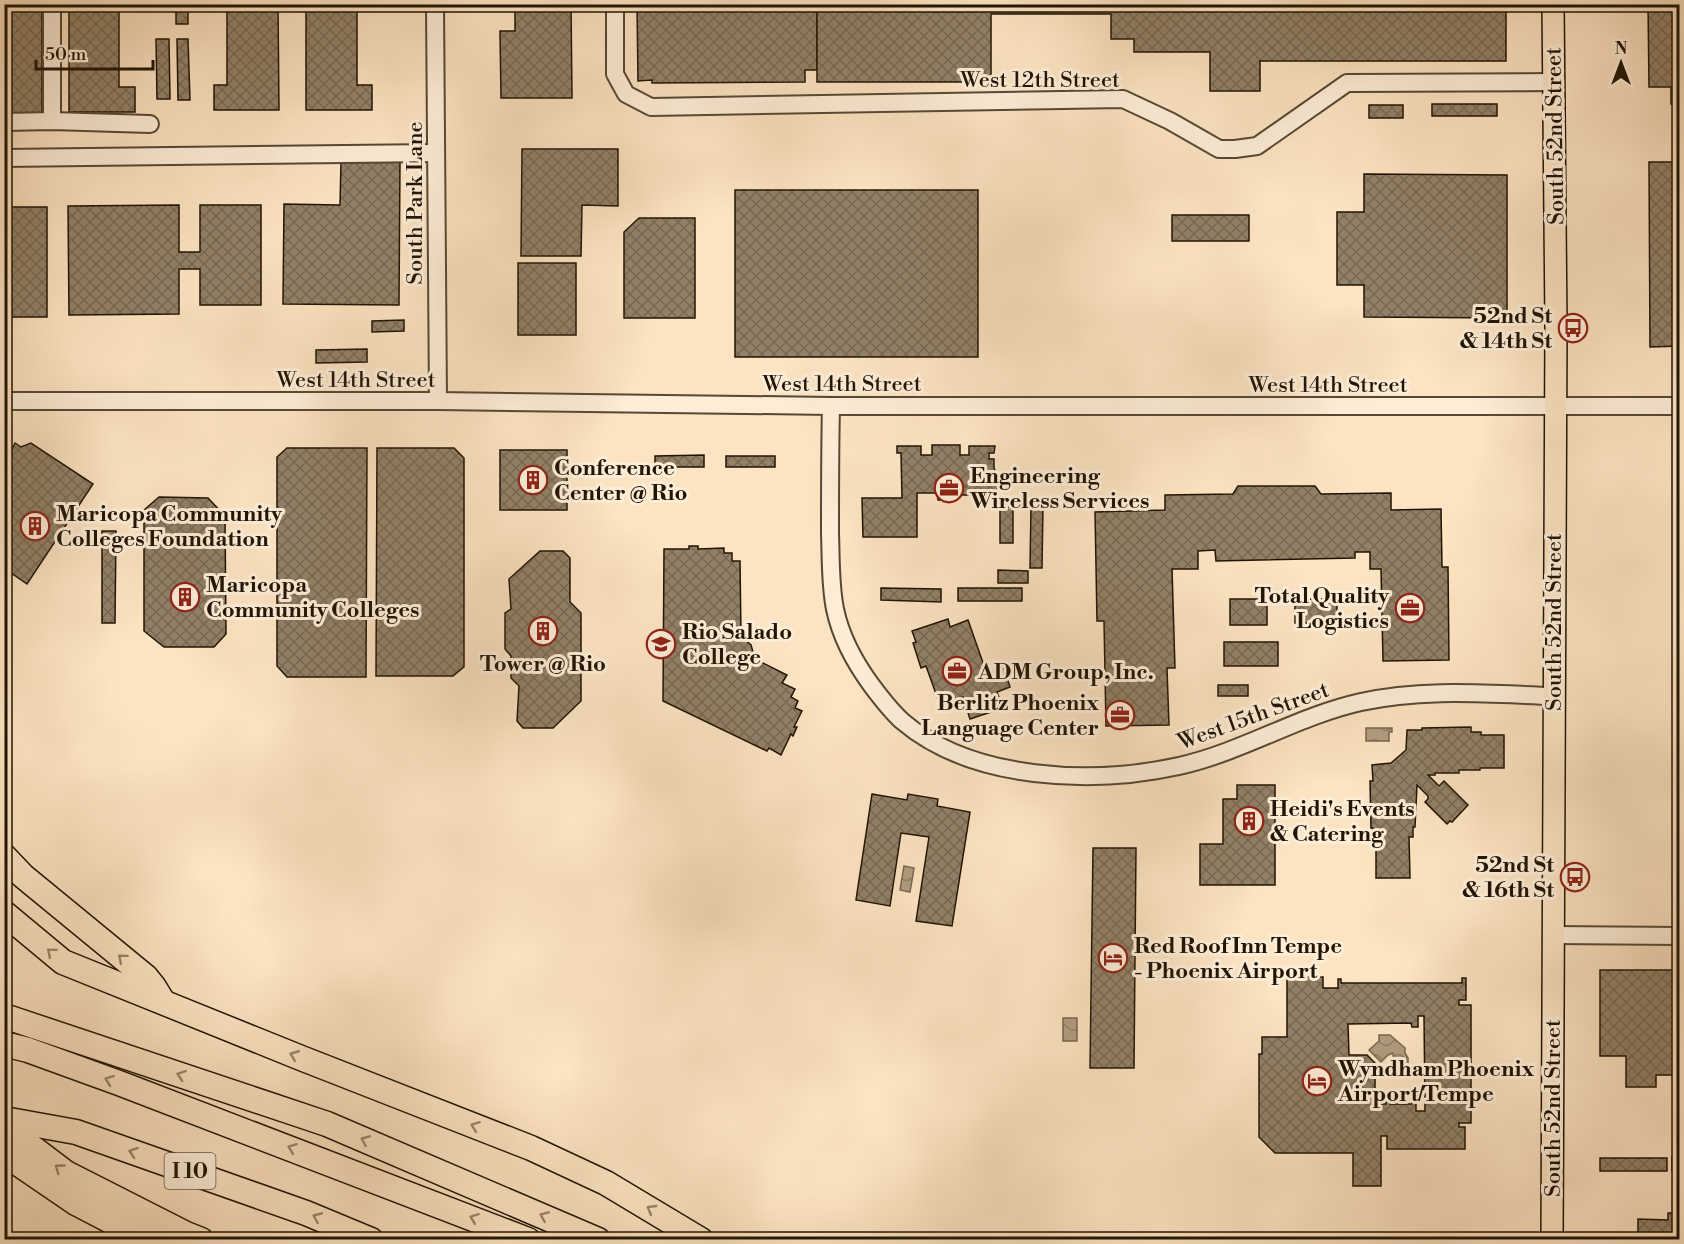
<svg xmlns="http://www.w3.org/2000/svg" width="1684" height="1244" font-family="'Libre Bodoni',serif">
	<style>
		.water { fill: url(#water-waves); stroke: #77664f; stroke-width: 1.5 }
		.building { fill: url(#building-cross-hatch); stroke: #201405; stroke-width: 1.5; fill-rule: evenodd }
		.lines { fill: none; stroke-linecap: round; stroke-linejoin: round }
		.minor-casing { stroke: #574834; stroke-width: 20 }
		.major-casing { stroke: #201405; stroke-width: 24 }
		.highway-casing { stroke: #201405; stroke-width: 27 }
		.minor { stroke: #fdedd7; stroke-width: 16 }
		.major { stroke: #fce3c1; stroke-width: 21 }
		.highway { stroke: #fce3c1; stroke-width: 24 }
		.oneway { stroke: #99866c }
		.labels { text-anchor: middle; stroke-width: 6; stroke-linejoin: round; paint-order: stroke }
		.shield { fill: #fdedd7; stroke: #625544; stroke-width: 1.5 }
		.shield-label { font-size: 21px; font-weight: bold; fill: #201405 }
		.street-label { font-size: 22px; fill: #201405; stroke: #fdedd7 }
		.poi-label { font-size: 22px; font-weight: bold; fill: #201405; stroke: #fdedd7; text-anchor: start }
	</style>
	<defs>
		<pattern id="water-waves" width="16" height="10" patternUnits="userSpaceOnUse" patternTransform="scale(1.5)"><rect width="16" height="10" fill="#b19d81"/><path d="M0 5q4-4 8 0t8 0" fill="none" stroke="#907f68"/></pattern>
		<pattern id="building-cross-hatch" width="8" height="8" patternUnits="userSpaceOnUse" patternTransform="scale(1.5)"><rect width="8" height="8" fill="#928067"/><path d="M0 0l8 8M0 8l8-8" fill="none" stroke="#776853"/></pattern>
	</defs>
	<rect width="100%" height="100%" fill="#fce3c1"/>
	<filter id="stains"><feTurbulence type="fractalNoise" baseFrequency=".00333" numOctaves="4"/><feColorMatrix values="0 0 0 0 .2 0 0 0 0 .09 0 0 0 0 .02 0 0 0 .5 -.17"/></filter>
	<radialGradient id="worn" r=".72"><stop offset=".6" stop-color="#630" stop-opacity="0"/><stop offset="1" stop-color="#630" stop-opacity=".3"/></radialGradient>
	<g class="water">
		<polygon points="1366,728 1392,728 1392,732 1389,732 1389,741 1366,741"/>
		<polygon points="904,866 914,868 910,892 900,890"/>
		<rect x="1063" y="1018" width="14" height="23"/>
		<polygon points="1379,1035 1390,1035 1405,1048 1405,1053 1408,1058 1408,1074 1399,1074 1394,1069 1393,1053 1388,1055 1381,1062 1369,1050 1379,1041"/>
	</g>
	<g class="building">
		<rect x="4" y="4" width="38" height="109"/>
		<polygon points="69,4 119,4 119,87 135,87 135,112 69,112"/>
		<rect x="176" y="4" width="12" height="20"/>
		<polygon points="231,4 278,4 279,110 214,110 214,85 227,85 227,10 231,10"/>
		<polygon points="306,4 357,4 357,85 372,85 372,110 306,110"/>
		<polygon points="515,4 571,4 572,98 501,98 500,31 515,31"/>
		<polygon points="637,4 817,4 817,70 805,70 805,82 652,83 652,80 638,81"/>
		<polygon points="817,4 1506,4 1506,61 1260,61 1260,91 1210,91 1210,52 1134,52 1134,39 1111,39 1111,14 991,14 991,82 817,82"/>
		<polygon points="1648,4 1680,4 1680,104 1671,104 1671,87 1649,87"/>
		<polygon points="156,39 169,39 170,99 157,99"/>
		<polygon points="177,39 188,39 190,100 178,100"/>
		<rect x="1432" y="104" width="65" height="12"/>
		<rect x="1369" y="105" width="34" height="13"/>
		<polygon points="522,149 618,149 618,206 582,205 581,256 521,256"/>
		<polygon points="341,162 400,162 399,305 283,304 284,204 340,205"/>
		<polygon points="1649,162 1680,162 1680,346 1650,347"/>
		<polygon points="1364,174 1507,175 1507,318 1364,317 1364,285 1337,285 1337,212 1364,212"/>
		<rect x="735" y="190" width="243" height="167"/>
		<polygon points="179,205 179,252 200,252 200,205 261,205 261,305 200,305 200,269 179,269 179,314 69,315 68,206"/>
		<rect x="4" y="207" width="43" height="110"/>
		<rect x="1172" y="215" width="77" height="26"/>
		<polygon points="639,218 695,218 695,318 624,318 624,232"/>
		<rect x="518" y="263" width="58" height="72"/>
		<polygon points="404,320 404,331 372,332 372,321"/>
		<polygon points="367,349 367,362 316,363 316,350"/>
		<polygon points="15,443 21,447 31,443 93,484 27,584 4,568 4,453 11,451"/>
		<polygon points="932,445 960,445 960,455 969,455 969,446 995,446 994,453 989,453 989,459 994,459 994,468 999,479 996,495 957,495 957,500 938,500 937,493 917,493 917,537 863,537 862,498 902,498 901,453 897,453 897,446 921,446 921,455 932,455"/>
		<polygon points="287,448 367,448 366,677 287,677 277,666 277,457"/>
		<polygon points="377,448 454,448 464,458 464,667 453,676 376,676"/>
		<rect x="500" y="450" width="67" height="60"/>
		<polygon points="704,455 704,467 655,467 655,456"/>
		<rect x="726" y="456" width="49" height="11"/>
		<polygon points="1238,486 1315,486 1321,494 1391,493 1391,510 1441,509 1442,567 1448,567 1449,660 1383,661 1381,569 1370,569 1370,552 1355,552 1355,558 1216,561 1215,550 1198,551 1198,569 1172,569 1175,668 1167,668 1169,725 1106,726 1104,621 1097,621 1095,512 1165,510 1165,495 1233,494"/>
		<polygon points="159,497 208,498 225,516 226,634 214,647 164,647 144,631 144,510"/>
		<polygon points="1031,506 1043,506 1042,568 1030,568"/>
		<rect x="1000" y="507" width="13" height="36"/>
		<polygon points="102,531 116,531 115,623 102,623"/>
		<polygon points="689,546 698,546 698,549 724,548 724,553 732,553 732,561 740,561 741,636 751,645 755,659 787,675 782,683 795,689 791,697 798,701 795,708 802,711 794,727 797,727 793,736 791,734 781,755 769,748 767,751 663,701 664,549 689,549"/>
		<polygon points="540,551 563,551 570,558 570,602 581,613 581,701 553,728 523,728 517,721 519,686 511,678 511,656 505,649 505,613 511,609 509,579"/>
		<polygon points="998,570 1028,571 1028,583 998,583"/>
		<polygon points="881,588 941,589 941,602 881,600"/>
		<rect x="958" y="588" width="64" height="13"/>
		<rect x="1230" y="599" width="37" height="26"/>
		<rect x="1295" y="599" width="42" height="24"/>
		<polygon points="948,619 950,627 968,620 987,674 1004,668 1010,687 997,692 1003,708 970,719 963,697 940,705 926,666 921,668 913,643 916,642 912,631"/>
		<rect x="1224" y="642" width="54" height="24"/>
		<rect x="1218" y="685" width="30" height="11"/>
		<polygon points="1471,727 1471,732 1481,732 1481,735 1504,735 1504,768 1480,768 1480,770 1459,770 1459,773 1435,773 1435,775 1428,775 1439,786 1444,781 1468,805 1452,822 1450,821 1447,824 1425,802 1428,799 1428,796 1417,785 1415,827 1413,827 1413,837 1409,837 1410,878 1376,878 1376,837 1373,837 1373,828 1371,828 1370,781 1373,781 1372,765 1391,763 1406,750 1407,730 1422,730 1422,728"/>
		<polygon points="1237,785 1275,785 1275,885 1200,885 1200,844 1223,844 1223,799 1237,799"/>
		<polygon points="872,794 907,800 908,794 938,799 937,806 970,812 952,926 916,921 929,837 901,833 890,906 856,900"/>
		<polygon points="1093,848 1136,848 1134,1068 1090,1068"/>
		<polygon points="1600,970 1680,970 1680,1075 1656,1075 1656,1087 1626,1087 1626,1056 1600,1056"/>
		<path d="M1287 977H1323V988H1338V979H1341V983H1462V978H1466V1000H1459V1005H1471V1123H1459V1127H1465V1149H1387V1136H1381V1186H1353V1153H1275L1259 1137V1054H1262V1037H1287ZM1418 1016H1424L1425 1111H1416V1100H1412V1104H1390V1100H1386V1104H1375V1063L1367 1055H1349L1348 1024 1411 1023 1412 1027H1418Z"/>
		<rect x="1672" y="1157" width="8" height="14"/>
		<rect x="1600" y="1158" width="67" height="13"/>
		<polygon points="1668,1213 1680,1213 1680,1240 1638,1240 1638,1219 1668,1220"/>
	</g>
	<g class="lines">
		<g class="minor-casing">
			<g id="minor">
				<polyline points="435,4 438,401"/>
				<polyline points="615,4 615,74 626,94 651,107 1123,99 1170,121 1219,149 1235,149 1257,146 1347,83 1553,82"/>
				<polyline points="52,121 52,4"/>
				<polyline points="4,122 52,121 150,124"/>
				<polyline points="4,158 436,153"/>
				<polyline points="4,401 438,401 831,406 1680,406"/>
				<path d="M831 406C830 449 830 491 830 533 831 559 830 584 835 609 841 638 855 663 872 686 881 698 891 711 902 721 972 781 1093 785 1179 766 1242 752 1298 716 1361 702 1424 688 1489 694 1553 696"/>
				<polyline points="1553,935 1680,936"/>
			</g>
		</g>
		<g class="major-casing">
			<polyline id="major" points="1552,1240 1556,325 1553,4"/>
		</g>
		<g class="highway-casing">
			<g id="highway">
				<polyline points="4,856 23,876 146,977 154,987 162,1000"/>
				<polyline points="4,913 63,962 301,1058 531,1148 606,1183 701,1240"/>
				<polyline points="4,1016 327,1124 598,1240"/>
				<polyline points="4,1044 28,1050 119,1083 528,1240"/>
				<polyline points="4,1119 76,1132 306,1213 371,1240"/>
				<polyline points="4,1126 66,1173 186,1234 201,1240"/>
				<polyline points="4,1154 76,1203 147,1240"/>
			</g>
		</g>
		<use href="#minor" class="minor"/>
		<use href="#major" class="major"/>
		<use href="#highway" class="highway"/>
	</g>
	<defs><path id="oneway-chevron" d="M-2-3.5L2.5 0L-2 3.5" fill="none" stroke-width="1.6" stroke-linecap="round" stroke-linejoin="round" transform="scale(1.5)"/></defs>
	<g class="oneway">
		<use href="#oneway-chevron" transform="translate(51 952) rotate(-140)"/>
		<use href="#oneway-chevron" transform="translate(122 958) rotate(-140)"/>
		<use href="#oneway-chevron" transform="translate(294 1055) rotate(-158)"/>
		<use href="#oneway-chevron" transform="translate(181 1075) rotate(-161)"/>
		<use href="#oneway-chevron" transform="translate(109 1080) rotate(-160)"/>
		<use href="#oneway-chevron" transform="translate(475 1126) rotate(-159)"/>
		<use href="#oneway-chevron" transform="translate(365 1140) rotate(-157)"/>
		<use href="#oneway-chevron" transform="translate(292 1148) rotate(-159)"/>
		<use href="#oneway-chevron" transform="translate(133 1152) rotate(-161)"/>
		<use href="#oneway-chevron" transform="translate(59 1168) rotate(-144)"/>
		<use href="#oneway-chevron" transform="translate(651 1209) rotate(-150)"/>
		<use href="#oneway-chevron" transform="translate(544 1216) rotate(-157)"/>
		<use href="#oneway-chevron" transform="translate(317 1217) rotate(-157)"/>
		<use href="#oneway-chevron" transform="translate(474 1218) rotate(-159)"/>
	</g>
	<defs>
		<g id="bus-ring" transform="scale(1.5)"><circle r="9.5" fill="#fdedd7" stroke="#8f2418" stroke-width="1.5"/><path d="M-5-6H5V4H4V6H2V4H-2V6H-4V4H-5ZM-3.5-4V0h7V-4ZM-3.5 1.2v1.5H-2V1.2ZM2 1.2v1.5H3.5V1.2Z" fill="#8f2418"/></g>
		<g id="building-ring" transform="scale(1.5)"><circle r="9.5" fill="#fdedd7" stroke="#8f2418" stroke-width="1.5"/><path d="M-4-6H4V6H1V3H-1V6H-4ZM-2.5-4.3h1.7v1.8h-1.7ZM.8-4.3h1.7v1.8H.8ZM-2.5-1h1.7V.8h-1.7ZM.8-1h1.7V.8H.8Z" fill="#8f2418"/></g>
		<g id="office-ring" transform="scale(1.5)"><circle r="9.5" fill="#fdedd7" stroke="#8f2418" stroke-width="1.5"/><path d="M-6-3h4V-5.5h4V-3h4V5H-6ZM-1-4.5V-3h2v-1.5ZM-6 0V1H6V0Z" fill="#8f2418"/></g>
		<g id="university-ring" transform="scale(1.5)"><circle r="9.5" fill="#fdedd7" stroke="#8f2418" stroke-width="1.5"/><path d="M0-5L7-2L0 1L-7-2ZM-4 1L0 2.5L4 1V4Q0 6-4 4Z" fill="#8f2418"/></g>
		<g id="hotel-ring" transform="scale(1.5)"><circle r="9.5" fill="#fdedd7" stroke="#8f2418" stroke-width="1.5"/><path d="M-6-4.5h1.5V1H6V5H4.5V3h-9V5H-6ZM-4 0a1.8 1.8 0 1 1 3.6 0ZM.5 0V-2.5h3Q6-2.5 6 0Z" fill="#8f2418"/></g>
	</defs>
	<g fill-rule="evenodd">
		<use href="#bus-ring" x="1573" y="328"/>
		<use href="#building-ring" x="533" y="480"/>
		<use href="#office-ring" x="949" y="488"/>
		<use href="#building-ring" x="35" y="526"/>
		<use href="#building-ring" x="185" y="597"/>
		<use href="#office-ring" x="1410" y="608"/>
		<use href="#building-ring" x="543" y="631"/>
		<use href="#university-ring" x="661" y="644"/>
		<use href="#office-ring" x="957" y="671"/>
		<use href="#office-ring" x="1120" y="715"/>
		<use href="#building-ring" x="1249" y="821"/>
		<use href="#bus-ring" x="1575" y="877"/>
		<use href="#hotel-ring" x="1113" y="958"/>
		<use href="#hotel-ring" x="1317" y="1081"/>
	</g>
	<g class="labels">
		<rect class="shield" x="164.5" y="1153" width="51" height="36" rx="4.5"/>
		<g class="shield-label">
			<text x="190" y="1178">I 10</text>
		</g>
		<g class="street-label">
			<text x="1040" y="87">West 12th Street</text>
			<text transform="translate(1554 136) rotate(-91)" y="8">South 52nd Street</text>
			<text transform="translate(414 203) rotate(-90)" y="8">South Park Lane</text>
			<text x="356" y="387">West 14th Street</text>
			<text x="842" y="391">West 14th Street</text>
			<text x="1328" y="392">West 14th Street</text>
			<text transform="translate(1553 622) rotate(-90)" y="8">South 52nd Street</text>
			<text transform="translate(1253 715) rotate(-20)" y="8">West 15th Street</text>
			<text transform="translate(1552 1108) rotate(-90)" y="8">South 52nd Street</text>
		</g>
		<g class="poi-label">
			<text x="1552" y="323" text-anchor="end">52nd St<tspan x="1552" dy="25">&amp; 14th St</tspan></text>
			<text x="554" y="475">Conference<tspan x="554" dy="25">Center @ Rio</tspan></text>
			<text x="970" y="483">Engineering<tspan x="970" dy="25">Wireless Services</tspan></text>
			<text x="56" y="521">Maricopa Community<tspan x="56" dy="25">Colleges Foundation</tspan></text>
			<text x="206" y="592">Maricopa<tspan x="206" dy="25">Community Colleges</tspan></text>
			<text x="1389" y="603" text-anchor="end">Total Quality<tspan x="1389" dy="25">Logistics</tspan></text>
			<text x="682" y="639">Rio Salado<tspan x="682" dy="25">College</tspan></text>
			<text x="543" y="671" text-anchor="middle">Tower @ Rio</text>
			<text x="978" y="679">ADM Group, Inc.</text>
			<text x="1099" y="710" text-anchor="end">Berlitz Phoenix<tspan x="1099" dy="25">Language Center</tspan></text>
			<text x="1270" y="816">Heidi's Events<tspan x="1270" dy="25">&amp; Catering</tspan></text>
			<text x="1554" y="872" text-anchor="end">52nd St<tspan x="1554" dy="25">&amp; 16th St</tspan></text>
			<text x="1134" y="953">Red Roof Inn Tempe<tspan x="1134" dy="25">- Phoenix Airport</tspan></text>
			<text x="1338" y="1076">Wyndham Phoenix<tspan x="1338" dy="25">Airport/Tempe</tspan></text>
		</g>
	</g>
	<rect width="1684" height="1244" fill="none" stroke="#fce3c1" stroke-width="24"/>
	<rect x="6" y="6" width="1672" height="1232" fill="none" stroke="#201405" stroke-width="3"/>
	<rect x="12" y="12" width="1660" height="1220" fill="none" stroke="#201405" stroke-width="1.5"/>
	<g transform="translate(1621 63)" stroke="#fdedd7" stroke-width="4.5" paint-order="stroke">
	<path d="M0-4.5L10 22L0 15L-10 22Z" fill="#201405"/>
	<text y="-9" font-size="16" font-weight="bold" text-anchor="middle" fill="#201405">N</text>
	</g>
	<path d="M36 60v9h117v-9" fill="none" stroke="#201405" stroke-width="3"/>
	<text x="45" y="60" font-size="18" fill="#201405" stroke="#fdedd7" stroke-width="4.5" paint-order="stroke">50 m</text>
	<rect width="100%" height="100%" filter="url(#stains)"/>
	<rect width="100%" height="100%" fill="url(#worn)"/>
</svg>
